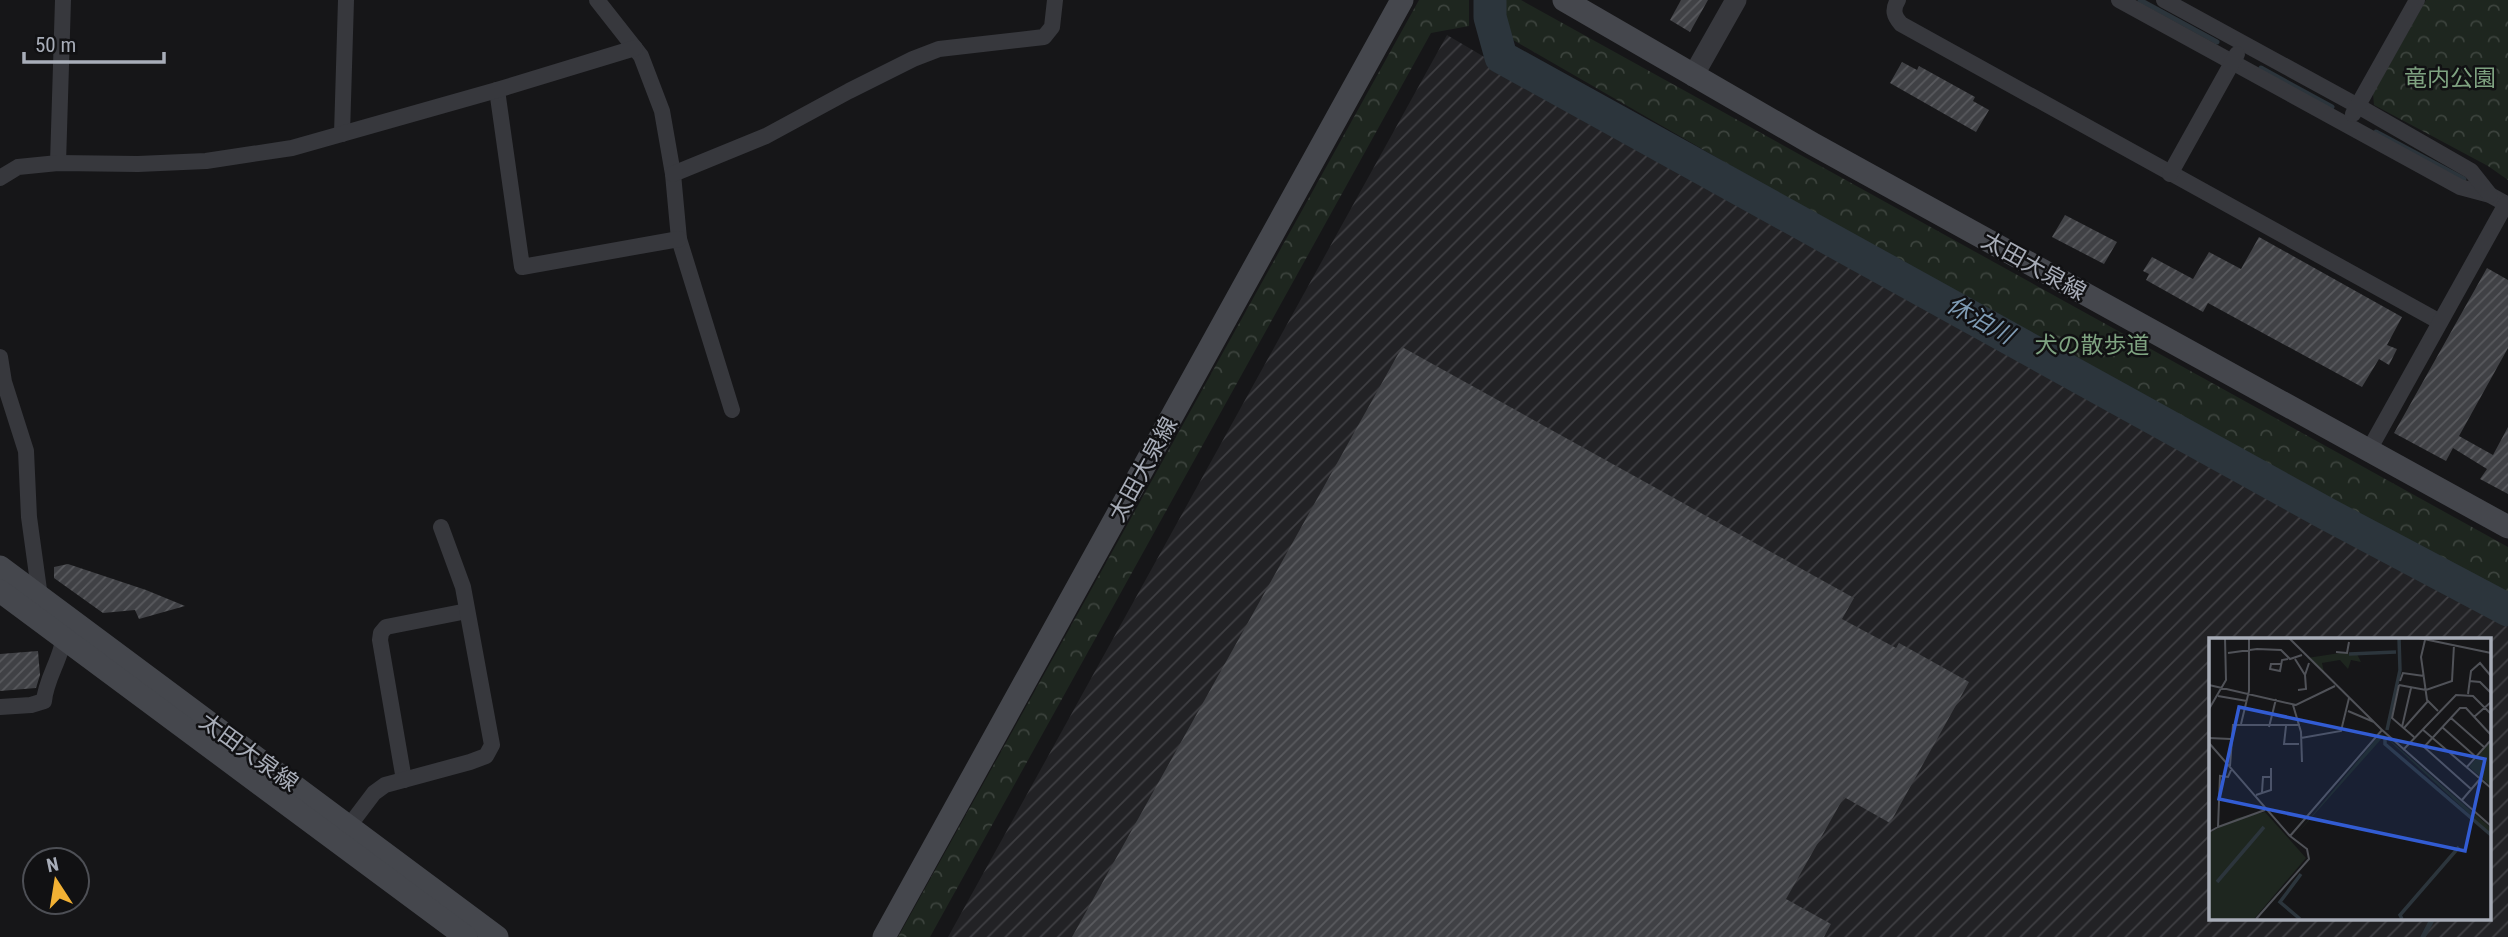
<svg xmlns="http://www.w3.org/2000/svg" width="2508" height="937" font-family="'Roboto Condensed','Noto Sans JP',sans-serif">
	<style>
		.industrial { fill: url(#industrial-furrows); fill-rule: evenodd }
		.park { fill: url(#park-crowns) }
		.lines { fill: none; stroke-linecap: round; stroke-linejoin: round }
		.stream { stroke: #2c353c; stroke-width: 5 }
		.river { stroke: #2c353c; stroke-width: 33 }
		.building { fill: url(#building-hatch) }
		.minor { stroke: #37383d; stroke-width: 16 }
		.tertiary { stroke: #37383d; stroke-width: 21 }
		.secondary { stroke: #45474d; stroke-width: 23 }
		.labels { text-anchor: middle; stroke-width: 5; stroke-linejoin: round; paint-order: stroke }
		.park-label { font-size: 23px; fill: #7fa381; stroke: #111113 }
		.street-label { font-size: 23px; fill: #a8adb8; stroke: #111113 }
		.water-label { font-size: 24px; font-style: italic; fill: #7f9bb3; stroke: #111113 }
		.inset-river { fill: none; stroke: #2c353c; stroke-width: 3.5 }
		.inset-road { fill: none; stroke: #505258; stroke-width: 2 }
		.view { fill: #325cd3; fill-opacity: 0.15; stroke: #325cd3; stroke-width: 3.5 }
		.inset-edge { fill: none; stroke: #a8adb8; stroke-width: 3.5 }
	</style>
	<defs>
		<pattern id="industrial-furrows" width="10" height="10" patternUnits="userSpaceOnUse" patternTransform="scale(1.75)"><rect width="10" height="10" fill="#222225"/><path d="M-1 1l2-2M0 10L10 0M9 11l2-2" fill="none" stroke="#3f3f43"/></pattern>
		<pattern id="park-crowns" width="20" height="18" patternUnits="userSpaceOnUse" patternTransform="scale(1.75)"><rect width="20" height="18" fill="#1e261f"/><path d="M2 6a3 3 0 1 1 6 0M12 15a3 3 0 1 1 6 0" fill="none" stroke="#3c433d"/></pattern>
		<pattern id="building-hatch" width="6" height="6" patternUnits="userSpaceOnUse" patternTransform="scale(1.75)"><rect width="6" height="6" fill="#404145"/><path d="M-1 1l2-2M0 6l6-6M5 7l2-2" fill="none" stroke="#595a5e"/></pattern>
	</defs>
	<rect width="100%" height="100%" fill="#161618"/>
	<path class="industrial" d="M1447 35 1619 136 2508 627V937H948ZM2210 640H2489V918H2210Z"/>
	<g class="park">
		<polygon points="1419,0 1469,0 1469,26 1431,33 930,937 898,937"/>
		<polygon points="1499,0 1521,0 2508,547 2508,599 2066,359 1508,37"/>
		<polygon points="2426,0 2508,0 2508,180 2488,166 2374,105 2373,94"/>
	</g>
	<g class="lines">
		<g class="stream">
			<polyline points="2140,0 2217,42"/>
			<polyline points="2261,68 2332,107"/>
			<polyline points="2376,132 2464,179"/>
			<polyline points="2423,937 2433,918"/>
		</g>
		<polyline class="river" points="1490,1 1490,17 1501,57 2327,514 2508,610"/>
	</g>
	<g class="building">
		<polygon points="1681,0 1708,0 1690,32 1670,20"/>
		<polygon points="1902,62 1917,70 1919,66 1975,97 1973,101 1989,110 1976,132 1890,83"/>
		<polygon points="2065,215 2117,242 2104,264 2052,237"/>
		<polygon points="2259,237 2402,317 2387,345 2397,349 2389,365 2379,359 2362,387 2208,303 2203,312 2146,280 2149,274 2143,271 2152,257 2193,279 2209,252 2241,269"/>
		<polygon points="2487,268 2508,280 2508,348 2459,436 2493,455 2508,427 2508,494 2480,479 2487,469 2453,448 2446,461 2394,433"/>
		<polygon points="1402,347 1854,598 1842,619 1896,648 1899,643 1969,682 1890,823 1844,797 1786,899 1831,924 1824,937 1072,937"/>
		<polygon points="68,564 146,590 185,606 139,619 135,610 103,613 54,578 54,567"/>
		<polygon points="38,651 40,675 36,688 0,691 0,654"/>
	</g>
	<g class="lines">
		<g class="minor">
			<polyline points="597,0 641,56 662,111 673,174 679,239 732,410"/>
			<path d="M1898 0C1892 10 1894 16 1901 24L2440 322"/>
			<polyline points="2119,0 2460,187 2490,195 2508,205"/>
			<polyline points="2164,0 2358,106 2471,171 2490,195"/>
			<polyline points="497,90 522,267 679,239"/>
			<polyline points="2353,114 2417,0"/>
			<polyline points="342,134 346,0"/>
			<polyline points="58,163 63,0"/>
			<polyline points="673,174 766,136 849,91 913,59 939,49 1044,37 1052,27 1055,0"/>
			<polyline points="2170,174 2237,54"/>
			<polyline points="0,178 18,167 58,163 138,164 206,161 292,148 497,90 635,48"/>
			<polyline points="0,357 4,382 26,451 29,517 40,597"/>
			<polyline points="2369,450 2506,204"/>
			<path d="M0 707 31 705 44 701C46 676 66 653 63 629"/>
			<polyline points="404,780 380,640 381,633 386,627 467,611"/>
			<polyline points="343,834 374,793 385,785 470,762 486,756 492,745 463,587 441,527"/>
		</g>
		<polyline class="tertiary" points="1693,76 1736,0"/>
		<g class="secondary">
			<polyline points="1564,0 1813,144 2508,527"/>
			<polyline points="0,567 497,937"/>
			<polyline points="0,591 466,937"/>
			<polyline points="884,937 1402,0"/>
		</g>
	</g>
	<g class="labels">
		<g class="park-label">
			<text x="2450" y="86">竜内公園</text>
			<text x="2092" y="353">犬の散歩道</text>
		</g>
		<g class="street-label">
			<text transform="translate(2034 266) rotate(29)" y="8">太田大泉線</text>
			<text transform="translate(1143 469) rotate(-61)" y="8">太田大泉線</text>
			<text transform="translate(249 752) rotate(36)" y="8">太田大泉線</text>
		</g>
		<g class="water-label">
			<text transform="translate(1980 320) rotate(29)" y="8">休泊川</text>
		</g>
	</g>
	<g transform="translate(2209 638)">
		<rect width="282" height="282" fill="#161618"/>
		<path d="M131 15 148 16 152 24 142 22 139 31 131 22 113 25 115 35 98 20Z" fill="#1e261f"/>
		<path d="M171 96 175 97 282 190V196L175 98 87 197ZM282 103V148L260 129ZM56 174 97 220 45 281H0V195L28 180Z" fill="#1e261f"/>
		<path class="inset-river" d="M140 16 187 14M178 92 191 32 190 0M176 100V106L282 197M8 244 55 189M91 281 71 264 92 236M193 281 191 277 250 209"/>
		<path class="inset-road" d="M80 0 173 92M210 0 282 15M216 2 212 19 218 62 229 73M127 14 138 15 140 4M19 15 48 11 72 12 81 21 93 17M86 21 96 37 100 25M72 26H62L61 31 71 33 73 22 79 21M191 43 194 35 215 38M260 43 271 44 282 55M0 47 87 67 126 48M190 47 217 52 243 43 245 7M190 47 183 80 205 99M89 52 97 51 96 37M259 56 262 33 271 25 282 38M9 58 38 63M84 67 92 94 93 124M0 71 17 42 16 0M139 73 165 84M265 79 282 64M242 80 275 109M32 86 40 53V0M77 88 75 106H90M60 89 67 61M193 89 202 50M233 89 267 119M195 90 219 63M213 91 282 150M0 100 22 101M92 100 132 93 140 60M0 105 81 198M194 112 247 57 264 58 282 76M21 128 24 87H91M257 130 282 102M262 151 215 109 251 70H257L282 97M53 154 54 139H63M47 157 62 152V130M253 162 271 141M9 189 56 172M0 194 9 189 11 138 19 139 23 130M81 198 173 92 282 188M47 281 100 221 98 211 81 198"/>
		<path class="view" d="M30 69 276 121 256 213 10 161Z"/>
		<rect width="282" height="282" class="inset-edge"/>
	</g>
	<g transform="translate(56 881) rotate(348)"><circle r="33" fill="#111113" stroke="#4d4f55" stroke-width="2"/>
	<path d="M0-5L12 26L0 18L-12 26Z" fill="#f2b134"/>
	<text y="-10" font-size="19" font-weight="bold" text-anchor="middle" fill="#a8adb8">N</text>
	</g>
	<path d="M24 52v10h140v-10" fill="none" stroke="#a8adb8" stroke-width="3.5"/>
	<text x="35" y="52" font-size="21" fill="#a8adb8" stroke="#111113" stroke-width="5" paint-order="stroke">50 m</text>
</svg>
